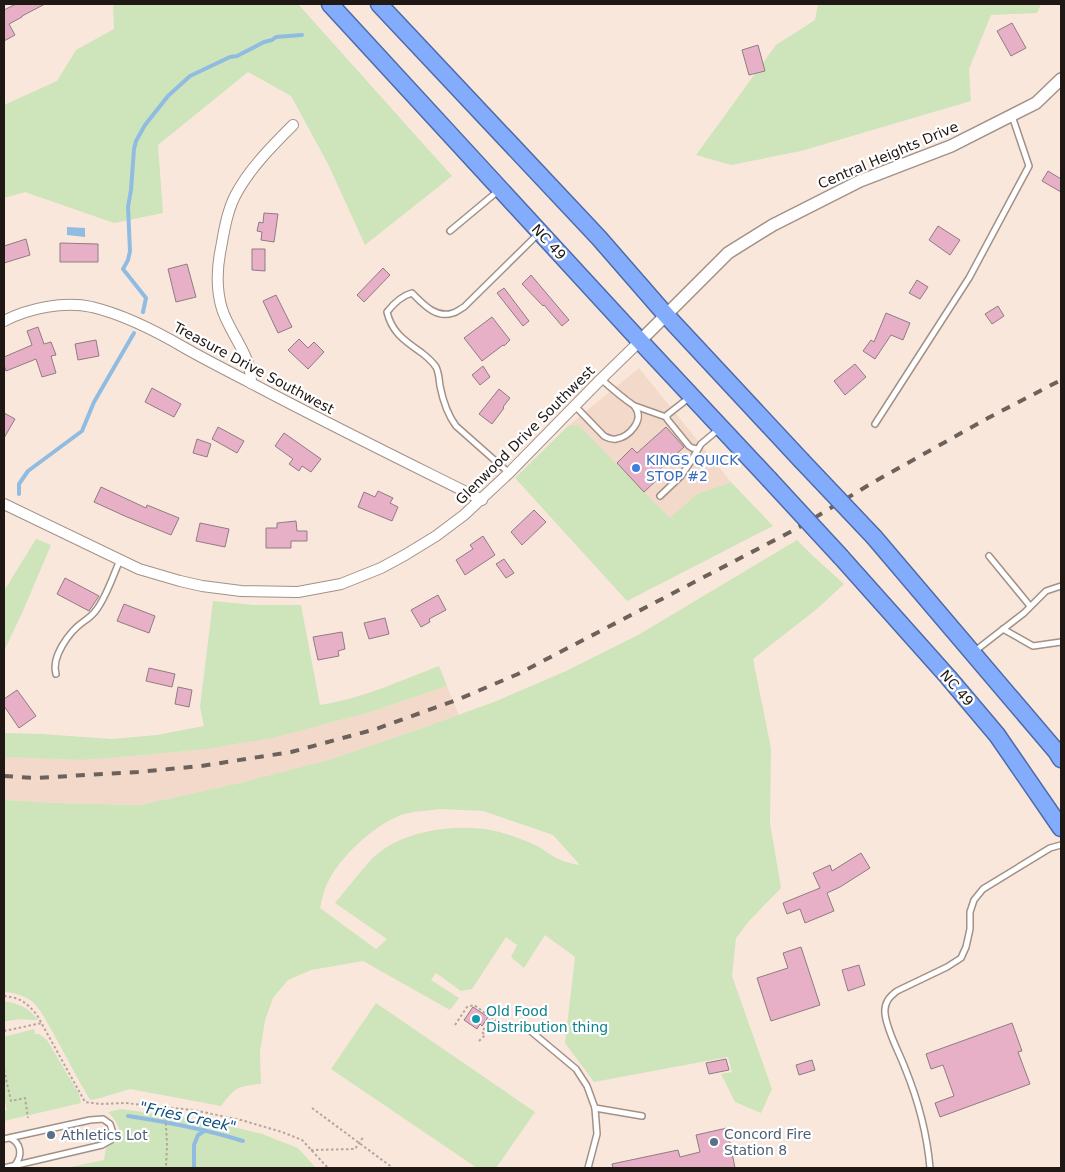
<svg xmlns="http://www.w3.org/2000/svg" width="1065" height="1172" font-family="'DejaVu Sans',sans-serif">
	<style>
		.built { fill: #f3d9ca }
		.green { fill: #cee4ba; fill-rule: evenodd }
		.water { fill: #91bce2 }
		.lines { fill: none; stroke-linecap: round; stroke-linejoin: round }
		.stream { stroke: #91bce2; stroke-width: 4 }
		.building { fill: #e8b0c7; stroke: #8e7c83 }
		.service-casing { stroke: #a29187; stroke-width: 8 }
		.minor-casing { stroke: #a29187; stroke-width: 12 }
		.tertiary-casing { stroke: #a29187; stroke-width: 14 }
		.trunk-casing { stroke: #4d6bab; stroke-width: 19 }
		.path { stroke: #b4a49c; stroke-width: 2; stroke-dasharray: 2.5 2.5; stroke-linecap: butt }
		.service { stroke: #fff; stroke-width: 5 }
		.minor { stroke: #fff; stroke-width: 10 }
		.tertiary { stroke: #fff; stroke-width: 11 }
		.trunk { stroke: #84acfc; stroke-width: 16 }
		.rail { stroke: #6c615b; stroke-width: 4; stroke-dasharray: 9 9; stroke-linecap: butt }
		.trunk-bridge-casing { stroke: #4d6bab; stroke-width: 19; stroke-linecap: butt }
		.trunk-bridge { stroke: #84acfc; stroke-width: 16 }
		.shop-dot { fill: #3f7fe0; stroke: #fff; stroke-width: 2 }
		.culture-dot { fill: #0f9aa8; stroke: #fff; stroke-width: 2 }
		.service-dot { fill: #5c6f8a; stroke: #fff; stroke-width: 2 }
		.labels { text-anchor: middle; stroke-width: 4.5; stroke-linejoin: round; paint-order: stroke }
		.street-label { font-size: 14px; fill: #1f1815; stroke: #fff }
		.shop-label { font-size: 14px; fill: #366cbe; stroke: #fff; text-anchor: start }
		.culture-label { font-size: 14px; fill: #0d838f; stroke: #fff; text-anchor: start }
		.service-label { font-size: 14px; fill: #4e5e75; stroke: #fff; text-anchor: start }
		.water-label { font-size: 15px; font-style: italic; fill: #0c5180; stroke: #fff }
	</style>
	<rect width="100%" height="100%" fill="#fae7dc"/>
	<g class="built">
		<polygon points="639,368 731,482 697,494 670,519 578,426 568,426"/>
		<polygon points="447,686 459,715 332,759 240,783 140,805 55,803 4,800 4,757 82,760 145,755 207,749 277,737 374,711"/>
	</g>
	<g class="green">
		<polygon points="117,4 298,4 452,176 365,245 328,164 291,96 248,72 158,145 163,213 114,223 25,192 4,198 4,105 57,81 76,50 114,29 113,6"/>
		<polygon points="818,4 1041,4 1037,13 991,15 969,69 971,101 801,151 731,165 696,155 776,45 815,20"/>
		<polygon points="578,425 670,518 697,494 731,482 773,526 627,601 515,478 568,426"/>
		<polygon points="36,539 51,545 23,611 4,651 4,591"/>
		<path d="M797 540 813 556 844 584 818 608 753 659 771 748 770 823 781 888 750 920 736 938 732 976 772 1089 761 1113 735 1102 721 1074 732 1072 728 1057 594 1082 565 1043 575 957 545 935 524 968 511 957 517 945 506 937 472 989 461 991 436 973 431 980 459 998 450 1010 363 961 311 970 288 980 273 998 265 1020 260 1052 261 1084C238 1086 235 1087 221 1106L130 1089 97 1099 90 1100C77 1078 65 1054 52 1031 46 1021 40 1007 30 1000 22 995 12 992 4 992V800L55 803 140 805 240 783 332 759 422 728 494 702 566 671 638 635ZM440 809 483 811 553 835 580 865C573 864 565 862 558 859 550 855 543 849 535 845 526 841 516 837 506 834 468 821 405 828 375 856 370 860 366 866 362 870 353 881 344 892 335 903L387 939 376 949 320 908C322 900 324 889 328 882 341 856 373 826 401 815 413 811 427 811 440 809Z"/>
		<path d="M213 601 254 605H301L320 705C361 699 400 681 439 666L447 686 374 711 277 737 207 749 145 755 82 760 4 757V733L42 734 111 739 157 735 204 726 200 707Z"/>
		<path d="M4 1001C20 1004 28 1007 38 1020 24 1020 19 1018 4 1022Z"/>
		<polygon points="376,1003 535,1112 496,1168 477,1168 331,1069"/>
		<polygon points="34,1029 35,1034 39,1034 47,1040 79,1094 81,1103 4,1121 4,1111 7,1110 4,1096 4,1037"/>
		<path d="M121 1109 209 1121 262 1134 298 1148 316 1168H66L104 1160 106 1148C125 1135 121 1126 108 1112Z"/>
	</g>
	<polygon class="water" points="67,227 85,228 85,237 67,235"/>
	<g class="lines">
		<g class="stream">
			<polyline points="143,312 146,298 123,269 128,260 130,251 128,207 131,190 134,149 136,141 145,125 168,96 190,76 230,57 237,56 264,42 272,40 276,37 302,35"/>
			<polyline points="19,494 19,484 28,471 82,431 94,402 134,333"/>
			<path d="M128 1116C167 1122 205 1129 243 1141"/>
			<polyline points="194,1168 194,1145 198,1135 206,1130"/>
		</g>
	</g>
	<g class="building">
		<polygon points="16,4 45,4 22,16 22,17 9,24 15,35 4,41 4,10"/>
		<polygon points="1012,23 1026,48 1011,56 997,31"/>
		<polygon points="758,45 765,71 749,75 742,50"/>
		<polygon points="1048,171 1061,179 1061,192 1042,181"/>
		<polygon points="264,213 278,214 274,242 261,240 262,232 257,231 259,222 263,223"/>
		<polygon points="938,226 960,240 950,255 929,240"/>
		<polygon points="26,239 30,255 4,263 4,246"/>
		<polygon points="60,243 98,244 98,262 60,262"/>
		<polygon points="252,249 265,249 265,271 252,270"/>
		<polygon points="187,264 196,297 176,302 168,269"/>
		<polygon points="383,268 390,275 364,302 357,295"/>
		<polygon points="531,275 569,320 562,326 544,305 543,306 522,284"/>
		<polygon points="917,280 928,287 920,299 909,293"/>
		<polygon points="504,288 529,321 523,326 497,293"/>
		<polygon points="276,295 292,327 278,333 263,301"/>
		<polygon points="998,306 1004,316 992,324 985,314"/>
		<polygon points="886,313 910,323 903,340 891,335 875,359 863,351 871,340 874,342"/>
		<polygon points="492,317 510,340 504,346 503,345 482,361 464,338"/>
		<polygon points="38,327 44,344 51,342 56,355 51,356 56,373 42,377 36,359 6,371 4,365 4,357 32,345 27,331"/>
		<polygon points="299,339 308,348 314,342 324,352 308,369 288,350"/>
		<polygon points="96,340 99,356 78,360 75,344"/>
		<polygon points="855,364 866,377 845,395 834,381"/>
		<polygon points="483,366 490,377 480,385 472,375"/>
		<polygon points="152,388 181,404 174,417 145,402"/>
		<polygon points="499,389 510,398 503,407 504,408 492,424 479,414"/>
		<polygon points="4,413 15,419 4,438"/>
		<polygon points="218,427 244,441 237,453 212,439"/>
		<polygon points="666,427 684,447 656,473 660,477 644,492 617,463 632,448 637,453"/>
		<polygon points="284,433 321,459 311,472 302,466 299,471 289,464 293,459 275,446"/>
		<polygon points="197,439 211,444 207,457 193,453"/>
		<polygon points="101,487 146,508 147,505 179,518 171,535 127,517 94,502"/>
		<polygon points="378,491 393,498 390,503 398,507 392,521 358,507 364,492 375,497"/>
		<polygon points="534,510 546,522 522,545 511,532"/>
		<polygon points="296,521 297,531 307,531 307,541 291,541 291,548 266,548 266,528 277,528 277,523"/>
		<polygon points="200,523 229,529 225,547 196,541"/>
		<polygon points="483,536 495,555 465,575 456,560 473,549 470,545"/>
		<polygon points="504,559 514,573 506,578 496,564"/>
		<polygon points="65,578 99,596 89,611 57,594"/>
		<polygon points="438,595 446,610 429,619 430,622 421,627 411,610"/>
		<polygon points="124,604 155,616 149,633 117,621"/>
		<polygon points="385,618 389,634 369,639 364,623"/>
		<polygon points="342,632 345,649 338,651 339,656 318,660 313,637"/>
		<polygon points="149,668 175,674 172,687 146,681"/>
		<polygon points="178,687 192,690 189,707 175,704"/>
		<polygon points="17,690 36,716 19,728 4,706 4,699"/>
		<polygon points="861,853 870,868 840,887 827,893 834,911 805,923 800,909 787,914 783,903 820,888 813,873 830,865 832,871"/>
		<polygon points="801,947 820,1005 771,1021 757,978 788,968 783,953"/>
		<polygon points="859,965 865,985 848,991 842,970"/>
		<polygon points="473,1007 488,1017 482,1026 480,1024 477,1029 464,1020"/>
		<polygon points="1012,1023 1022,1051 1018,1052 1030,1084 940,1117 935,1103 954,1096 943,1065 931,1069 926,1054"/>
		<polygon points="726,1059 729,1070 709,1074 706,1063"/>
		<polygon points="812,1060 815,1070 799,1075 796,1065"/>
		<polygon points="727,1128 735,1168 613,1168 612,1164 678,1150 680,1157 700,1152 696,1135"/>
	</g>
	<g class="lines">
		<g class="service-casing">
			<g id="service">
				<polyline points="450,231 498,191"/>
				<polyline points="690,397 667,415 667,419 689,446 692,448 698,449 701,444 719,429"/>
				<path d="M575 406 604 436C608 438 611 440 616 439 629 437 645 420 635 407 633 404 628 402 625 399 617 393 609 386 601 379"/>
				<polyline points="635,406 666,417"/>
				<polyline points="875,424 969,278 1029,166 1012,116"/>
				<path d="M509 473 456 426C447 414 443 401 440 386 439 379 439 373 436 367 432 361 427 357 422 353 405 341 392 333 387 312 394 303 401 296 412 293 423 304 436 319 453 313 457 312 460 309 464 307L538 234"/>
				<polyline points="660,496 681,476 691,461 698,449"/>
				<polyline points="989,556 1030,606"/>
				<polyline points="1003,629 1033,646 1061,642"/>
				<polyline points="975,651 1024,613 1046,591 1061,586"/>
				<path d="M56 674C51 657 69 632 83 622 89 618 93 615 97 609 107 595 113 576 120 560"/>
				<polyline points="527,1028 576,1069 587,1086 595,1108 597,1134 588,1168"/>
				<polyline points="595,1108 642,1116"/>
				<path d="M10 1138C21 1143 23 1155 15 1165"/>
				<polyline points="4,1139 90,1120 103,1119 110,1124 113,1133 111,1140 102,1145 4,1168"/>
				<path d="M930 1168C927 1133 918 1100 905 1068 899 1052 886 1029 885 1013 884 1003 889 997 897 991L947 967 961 958 966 947 970 929V912L974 900 983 889 1050 848 1061 845"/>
			</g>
		</g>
		<g class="minor-casing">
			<g id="minor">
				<path d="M4 321C29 308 64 301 92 307 125 315 156 331 185 348 206 360 228 371 249 382 326 423 404 461 482 500"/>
				<path d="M251 383C252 356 230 334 222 309 216 289 217 267 221 248 224 231 227 212 235 196 249 169 272 146 293 125"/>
				<polyline points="4,504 139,569 180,581 202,586 241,591 298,592 341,584 381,568 405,555 436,536 464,515 509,473 601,379 640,341"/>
			</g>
		</g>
		<g class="tertiary-casing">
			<polyline id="tertiary" points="640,341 728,253 773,225 860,181 951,146 1036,103 1061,79"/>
		</g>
		<g class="trunk-casing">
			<g id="trunk">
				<polyline points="330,4 640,341 769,479"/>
				<polyline points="379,4 599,238 666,315 801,460"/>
				<polyline points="874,537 1056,751 1061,759"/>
				<polyline points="841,557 948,677 997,735 1061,828"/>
			</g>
		</g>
		<g class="path">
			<path d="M4 996C21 998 26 1002 37 1015L85 1102 100 1104 125 1103 193 1110 241 1120 282 1132 302 1140 328 1168"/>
			<polyline points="455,1025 467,1007 474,1005 491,1017"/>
			<polyline points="4,1031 42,1023"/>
			<polyline points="479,1041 485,1035 482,1032 491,1017 505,1029 507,1025"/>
			<polyline points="4,1070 11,1101 25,1098 28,1118"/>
			<polyline points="165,1108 167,1144 166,1168"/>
			<polyline points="312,1108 393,1168"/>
			<polyline points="311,1150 355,1149 364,1136"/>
		</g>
		<use href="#service" class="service"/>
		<use href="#minor" class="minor"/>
		<use href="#tertiary" class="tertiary"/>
		<use href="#trunk" class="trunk"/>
		<polyline class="rail" points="4,776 35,778 138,772 201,766 291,752 376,729 459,699 518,674 796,529 872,483 988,418 1061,380"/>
		<g class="trunk-bridge-casing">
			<g id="trunk-bridge">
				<polyline points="801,460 874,537"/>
				<polyline points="769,479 841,557"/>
			</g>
		</g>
		<use href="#trunk-bridge" class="trunk-bridge"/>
	</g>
	<circle class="shop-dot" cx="636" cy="468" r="5"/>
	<circle class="culture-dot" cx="476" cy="1019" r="5"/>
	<g class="service-dot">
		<circle cx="51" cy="1135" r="5"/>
		<circle cx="714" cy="1142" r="5"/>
	</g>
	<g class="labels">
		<g class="street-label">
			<text transform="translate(888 155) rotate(-23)" y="5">Central Heights Drive</text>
			<text transform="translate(549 242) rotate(47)" y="5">NC 49</text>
			<text transform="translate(254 368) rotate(28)" y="5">Treasure Drive Southwest</text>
			<text transform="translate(525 435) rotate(-45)" y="5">Glenwood Drive Southwest</text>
			<text transform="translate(957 688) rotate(49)" y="5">NC 49</text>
		</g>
		<g class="shop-label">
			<text x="646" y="465">KINGS QUICK<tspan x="646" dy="16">STOP #2</tspan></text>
		</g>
		<g class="culture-label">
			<text x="486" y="1016">Old Food<tspan x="486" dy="16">Distribution thing</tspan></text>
		</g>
		<g class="service-label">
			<text x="724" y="1139">Concord Fire<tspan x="724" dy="16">Station 8</tspan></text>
			<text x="61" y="1140">Athletics Lot</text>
		</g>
		<g class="water-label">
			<text transform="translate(188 1117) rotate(12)" y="5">"Fries Creek"</text>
		</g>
	</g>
	<rect width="1065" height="1172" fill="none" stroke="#1f1815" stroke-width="10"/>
</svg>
